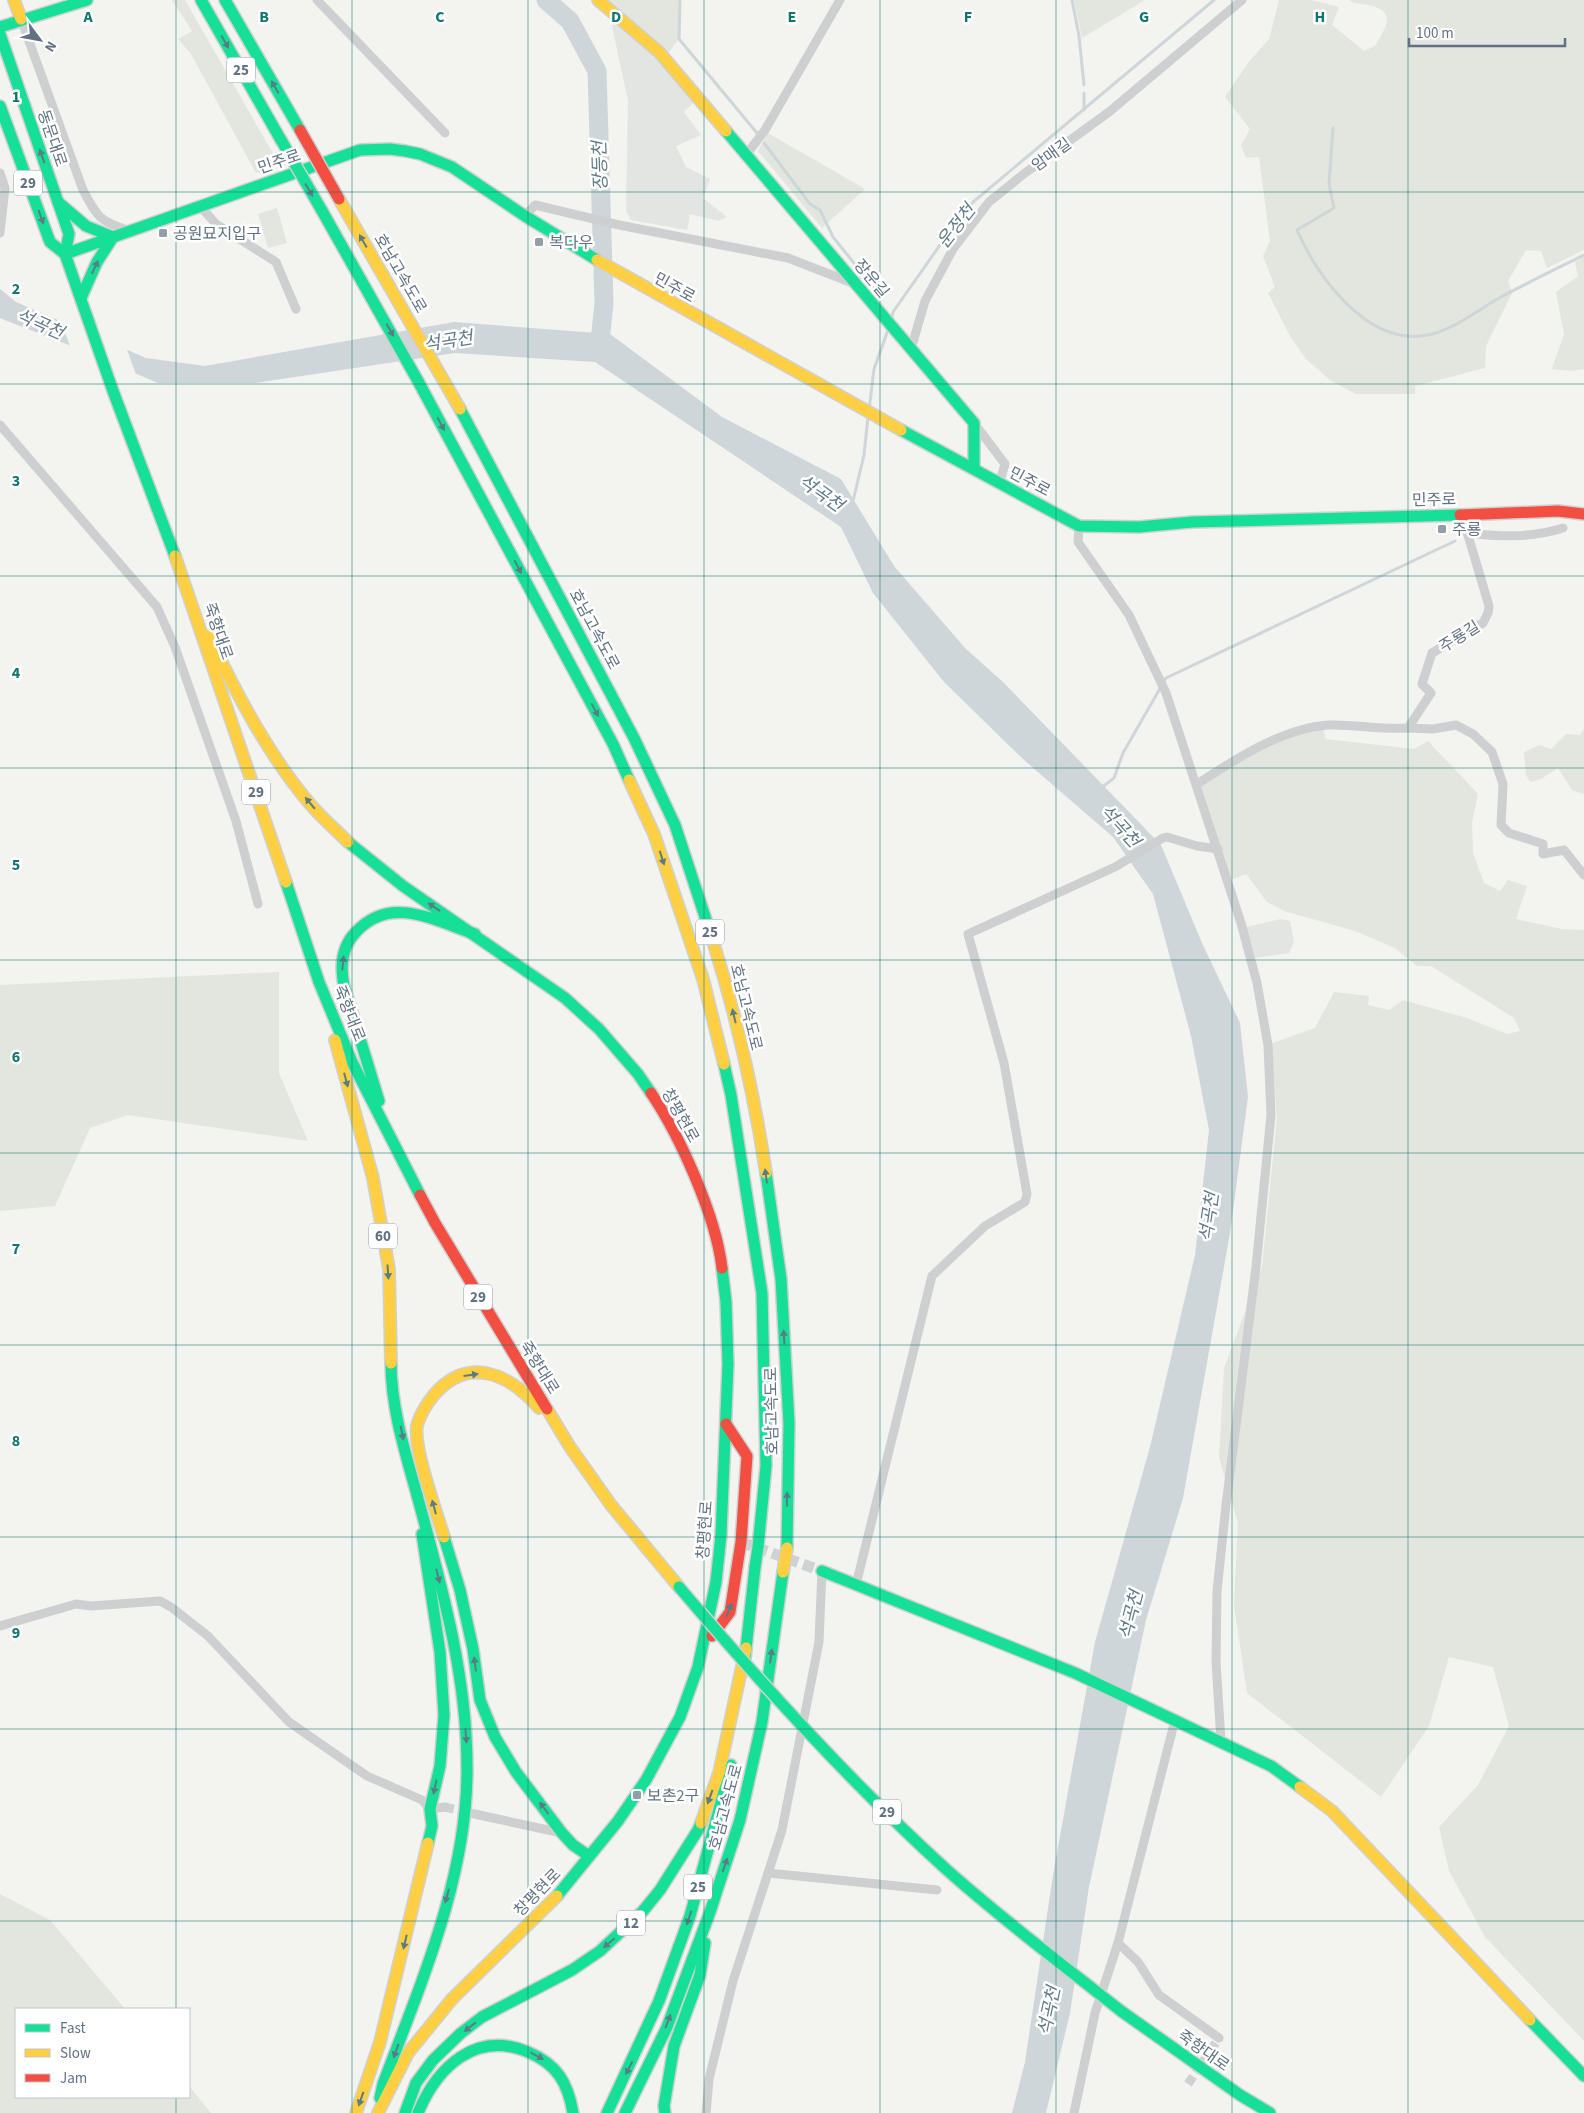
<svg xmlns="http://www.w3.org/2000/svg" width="1584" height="2113" font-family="'Source Sans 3','Noto Sans KR',sans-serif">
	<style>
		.built { fill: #e3e5e3 }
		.green { fill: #e2e6de }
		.water { fill: #ced6d9 }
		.pier { fill: #f3f3f0 }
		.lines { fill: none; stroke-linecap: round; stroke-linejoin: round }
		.stream { stroke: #ced6d9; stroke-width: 3 }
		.river { stroke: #ced6d9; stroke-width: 19 }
		.street-tunnel { stroke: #ced2d5; stroke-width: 9; stroke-dasharray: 9 4.5; stroke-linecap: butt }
		.secondary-tunnel { stroke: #ced2d5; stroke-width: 11; stroke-dasharray: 11 5.5; stroke-linecap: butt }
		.fast-casing { stroke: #cfd1d1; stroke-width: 14 }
		.slow-casing { stroke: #cfd1d1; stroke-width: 14 }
		.jam-casing { stroke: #cfd1d1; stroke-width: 14 }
		.street { stroke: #cecfd0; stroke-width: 9 }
		.fast { stroke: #16e098; stroke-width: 11 }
		.slow { stroke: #ffcf43; stroke-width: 11 }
		.jam { stroke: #f24e42; stroke-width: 11 }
		.fast-bridge-casing { stroke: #cfd0d1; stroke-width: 14; stroke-linecap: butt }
		.slow-bridge-casing { stroke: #cfd0d1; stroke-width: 14; stroke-linecap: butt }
		.jam-bridge-casing { stroke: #cfd0d1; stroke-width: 14; stroke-linecap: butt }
		.fast-bridge { stroke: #16e098; stroke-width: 11 }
		.slow-bridge { stroke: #ffcf43; stroke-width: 11 }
		.jam-bridge { stroke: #f24e42; stroke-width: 11 }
		.oneway { fill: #597c86 }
		.grid { fill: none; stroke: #0f766e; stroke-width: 1; stroke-opacity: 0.55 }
		.poi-dot { fill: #939eaa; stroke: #fff; stroke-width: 2 }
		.labels { text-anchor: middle; stroke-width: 5; stroke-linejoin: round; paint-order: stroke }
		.shield { fill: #fff; stroke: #909ca9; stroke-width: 1 }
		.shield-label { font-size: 15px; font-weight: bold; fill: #607184 }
		.street-label { font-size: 16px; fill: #607184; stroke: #fff }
		.poi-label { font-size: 16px; fill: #607184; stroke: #fff; text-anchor: start }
		.water-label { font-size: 18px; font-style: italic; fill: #607a89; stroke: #fff }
		.grid-label { font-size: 16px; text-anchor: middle; font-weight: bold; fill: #0f766e; stroke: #fff; stroke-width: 5; stroke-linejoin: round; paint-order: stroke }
	</style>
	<rect width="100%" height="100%" fill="#f3f3f0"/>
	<g class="built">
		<polygon points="611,21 615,21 656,57 694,102 684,112 701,135 676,146 686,167 710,179 703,198 727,217 719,221 690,214 687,230 631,220 626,211 628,101"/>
		<polygon points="1281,919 1290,921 1294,942 1289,953 1255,958 1246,927"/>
	</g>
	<g class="green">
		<polygon points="172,0 185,0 279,164 256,173 191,54 178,39 192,31"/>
		<polygon points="604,0 679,0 678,40 667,55"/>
		<polygon points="1074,0 1145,0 1082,38"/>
		<path d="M1279 0H1311L1339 7 1332 25 1364 51 1375 46C1379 39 1386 28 1387 21 1388 3 1360 6 1349 1L1351 0H1584V250L1547 268 1541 251 1526 250 1508 281 1512 293 1486 346 1485 368 1415 386V394H1356L1330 380 1306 359 1290 336 1268 293 1275 287 1263 256 1270 241 1259 157 1246 158 1241 145 1250 129 1225 97 1248 63 1269 39Z"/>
		<polygon points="768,133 865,189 822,228 758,151"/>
		<polygon points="277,208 287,243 268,248 258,214"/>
		<polygon points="1584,257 1584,369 1571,371 1552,369 1564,334 1556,292 1578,276 1575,262"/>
		<path d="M1323 729 1326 739 1414 749 1428 741 1478 794 1472 823 1473 853 1484 883 1500 891 1508 880 1527 886 1516 919 1562 929 1584 930V2041L1485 1937 1449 1871 1439 1827 1478 1785 1509 1726 1493 1667 1449 1657 1429 1726 1381 1797 1247 1693 1234 1605 1238 1523 1219 1458 1224 1368 1262 1267 1277 1117 1270 1044 1315 1028 1334 992 1369 996 1368 1005 1389 1010 1403 1000 1467 1018 1507 1034 1520 1031 1514 1018 1431 966H1417L1395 948 1355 931 1284 911 1267 902 1246 874 1231 880 1201 785C1234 765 1287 733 1323 729Z"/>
		<polygon points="1584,729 1584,794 1572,790 1558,768 1541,779 1531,782 1526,775 1524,752 1540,745 1551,749 1566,734 1580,735"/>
		<polygon points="279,972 279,1073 308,1141 128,1115 90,1128 55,1206 0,1211 0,985"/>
		<polygon points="0,1894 50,1920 125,2009 16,2009 16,2097 189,2097 189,2086 211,2113 0,2113"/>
	</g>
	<polygon class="water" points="0,289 16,302 146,358 205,366 454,322 610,334 722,417 841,479 894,566 965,648 1003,682 1161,845 1202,943 1240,1023 1248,1097 1230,1233 1183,1498 1146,1620 1089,1887 1070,2013 1046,2113 1012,2113 1025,2062 1053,1875 1095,1642 1150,1447 1195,1255 1209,1130 1191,1036 1153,894 1113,837 1023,759 944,682 873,593 841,527 595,362 455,353 255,383 158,383 64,343 2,319 0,318"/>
	<polygon class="pier" points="60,319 126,347 137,377 71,349"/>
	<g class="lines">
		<g class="stream">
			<polyline points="680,0 679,39 757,133"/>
			<polyline points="1072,0 1079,36 1084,85"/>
			<polyline points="1084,110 1084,93"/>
			<path d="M1333 128 1329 184 1334 208 1297 230C1317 277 1368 347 1428 335 1453 330 1477 311 1499 298 1527 283 1556 269 1584 255"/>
			<polyline points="764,143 810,204 820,210 833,237 879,294"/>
			<polyline points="891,321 893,312 966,208 1214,0"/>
			<polyline points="869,410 874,369 889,327"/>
			<polyline points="853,501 864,455 868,417"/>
			<polyline points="1101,788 1114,778 1123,753 1166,678 1455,541"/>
		</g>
		<polyline class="river" points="546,0 570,21 597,71 604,303 599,351"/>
		<g class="street-tunnel">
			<polyline points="445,1807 479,1815"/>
			<polyline points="1188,2084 1219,2038"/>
		</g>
		<polyline class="secondary-tunnel" points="741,1542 822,1571"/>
		<g class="fast-casing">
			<g id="fast">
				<polyline points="201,0 281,140"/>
				<polyline points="225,0 300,130"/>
				<polyline points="0,27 87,0"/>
				<polyline points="0,34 69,234 65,254"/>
				<polyline points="0,106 50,242 65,254 113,391 175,556"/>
				<polyline points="726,131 974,423 974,468"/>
				<polyline points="58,202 86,226 113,237 97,262 81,298"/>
				<polyline points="321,209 418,381 613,744 629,780"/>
				<polyline points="65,254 360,150 390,149 405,151 420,154 452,167 525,216 597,260"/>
				<polyline points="460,409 634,738 675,825 712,938"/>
				<polyline points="901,430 1079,526 1139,527 1192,522 1460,515"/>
				<polyline points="348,842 403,886 565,998 599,1029 638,1074 651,1093"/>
				<polyline points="286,882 319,982 352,1062 420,1195"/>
				<polyline points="724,1064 731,1095 762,1293 766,1466 758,1547"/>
				<path d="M379 1101 344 986C340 966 341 947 356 932 391 894 435 921 475 934"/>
				<polyline points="766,1173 781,1279 789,1423 787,1548"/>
				<path d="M391 1363C391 1407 405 1452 417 1495"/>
				<polyline points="422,1534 440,1652 444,1715 440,1766 430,1809 432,1826 428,1843"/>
				<polyline points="444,1537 460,1590 473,1649 480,1700 495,1737 516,1772 562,1833 573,1845 589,1856"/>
				<polyline points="822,1571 1075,1673 1271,1766 1300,1787"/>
				<polyline points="745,1658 755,1567"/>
				<polyline points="557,1896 618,1821 646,1780 680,1717 698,1667 716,1582 721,1535 728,1364 726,1302 722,1268"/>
				<polyline points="1121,2011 1240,2095 1270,2113"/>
				<polyline points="1530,2020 1584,2076"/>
				<path d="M380 2098 383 2084C421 1983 468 1876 467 1767 467 1674 441 1584 417 1495"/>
				<polyline points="405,2113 416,2083 433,2060 461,2033 482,2017 572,1970 600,1951 643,1911 660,1890 698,1830 701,1823"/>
				<path d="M418 2113C437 2067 476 2030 528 2052 557 2064 568 2083 573 2113"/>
				<polyline points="607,2113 659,2001 690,1916 731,1765"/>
				<polyline points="625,2113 667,2027 710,1912 740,1820 762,1722 783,1572"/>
				<polyline points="665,2113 664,2106 674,2046 700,1975 705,1943"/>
			</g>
		</g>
		<g class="slow-casing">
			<g id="slow">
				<polyline points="14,0 21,19"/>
				<polyline points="598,0 659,52 726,131"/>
				<polyline points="339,199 460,409"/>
				<polyline points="597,260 901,430"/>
				<polyline points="175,556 286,882"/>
				<path d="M209 636C236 693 269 756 310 804 322 818 336 830 348 842"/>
				<polyline points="629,780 654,834 703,979 724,1064"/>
				<path d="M712 938C736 1014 754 1094 766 1173"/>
				<polyline points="335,1040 373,1178 389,1269 391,1363"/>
				<polyline points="547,1409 570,1447 611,1505 679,1587"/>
				<path d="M444 1537C437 1513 413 1448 417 1426 419 1417 427 1403 433 1396 467 1355 509 1373 539 1408"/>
				<polyline points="1300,1787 1332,1811 1530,2020"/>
				<polyline points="701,1823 719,1773 746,1648"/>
				<polyline points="356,2113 380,2042 428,1843"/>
				<polyline points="378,2113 408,2053 452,1999 557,1896"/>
			</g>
		</g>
		<g class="jam-casing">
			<g id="jam">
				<polyline points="1460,515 1558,511 1584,514"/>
				<path d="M651 1093C680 1136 716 1216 722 1268"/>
				<polyline points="420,1195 435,1223 547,1409"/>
				<polyline points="712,1636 730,1612 741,1542 747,1456 726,1424"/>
			</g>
		</g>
		<g class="street">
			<polyline points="317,0 445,133"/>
			<path d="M21 19 83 190C98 218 99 221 130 231"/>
			<polyline points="746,155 765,130 840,0"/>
			<polyline points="0,173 5,188 0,233"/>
			<polyline points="200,206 216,224 276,262 296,309"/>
			<polyline points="525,216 535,205 619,225 788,258 855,284"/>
			<polyline points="911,349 925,301 953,249 989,202 1025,173 1109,112 1242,0"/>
			<polyline points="974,423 1005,464 999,484"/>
			<polyline points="0,425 157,607 175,647 236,821 258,904"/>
			<polyline points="1079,526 1078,542 1129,615 1166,693 1241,923 1257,983 1268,1045 1271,1115 1256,1267 1226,1505 1217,1591 1216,1662 1221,1741"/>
			<path d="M1467 533C1501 537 1531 538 1563 528"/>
			<polyline points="1408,728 1433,729 1456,725 1473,734 1492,752 1503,784 1501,825 1509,833 1543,844 1543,854 1564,850 1584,875"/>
			<path d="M1197 784C1234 760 1283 728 1328 725 1355 724 1381 730 1408 728L1431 693 1422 684 1432 653 1483 623 1488 613 1489 606 1462 515"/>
			<polyline points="856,1585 932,1276 985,1226 1025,1202 1027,1194 1004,1063 968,934 1115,867 1163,838 1167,837 1197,846 1218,849"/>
			<polyline points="0,1626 76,1604 91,1606 160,1601 171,1607 208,1636 289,1722 367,1776 422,1800 430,1809 445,1807"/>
			<polyline points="479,1815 562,1833"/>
			<polyline points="768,1873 937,1890"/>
			<polyline points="1118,1943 1138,1962 1159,1995 1219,2038"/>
			<polyline points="706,2113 709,2079 733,1981 782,1830 819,1642 822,1571"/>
			<polyline points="1074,2113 1095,2013 1118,1943 1175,1720"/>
		</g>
		<use href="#fast" class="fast"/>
		<use href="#slow" class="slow"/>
		<use href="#jam" class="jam"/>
		<g class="fast-bridge-casing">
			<g id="fast-bridge">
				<polyline points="281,140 321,209"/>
				<polyline points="755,1567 758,1547"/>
				<path d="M679 1587C763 1686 851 1783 947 1870 1003 1920 1063 1965 1121 2011"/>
			</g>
		</g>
		<g class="slow-bridge-casing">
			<polyline id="slow-bridge" points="783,1572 787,1548"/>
		</g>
		<g class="jam-bridge-casing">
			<polyline id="jam-bridge" points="300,130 339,199"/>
		</g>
		<use href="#fast-bridge" class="fast-bridge"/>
		<use href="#slow-bridge" class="slow-bridge"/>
		<use href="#jam-bridge" class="jam-bridge"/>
	</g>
	<defs><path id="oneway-solid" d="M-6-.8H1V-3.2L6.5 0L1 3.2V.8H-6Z" transform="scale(1.25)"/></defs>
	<g class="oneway">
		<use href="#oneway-solid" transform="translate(225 42) rotate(60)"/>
		<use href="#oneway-solid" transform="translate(275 87) rotate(-120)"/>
		<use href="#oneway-solid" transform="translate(42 156) rotate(-109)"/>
		<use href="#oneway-solid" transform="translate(309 190) rotate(60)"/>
		<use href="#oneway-solid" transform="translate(41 217) rotate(70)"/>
		<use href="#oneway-solid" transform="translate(363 241) rotate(-120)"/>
		<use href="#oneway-solid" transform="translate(95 267) rotate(-65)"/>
		<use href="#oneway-solid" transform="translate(390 330) rotate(61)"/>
		<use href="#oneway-solid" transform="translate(441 424) rotate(62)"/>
		<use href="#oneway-solid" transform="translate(518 567) rotate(62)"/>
		<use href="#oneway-solid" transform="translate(595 710) rotate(62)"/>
		<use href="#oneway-solid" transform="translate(310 803) rotate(-130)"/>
		<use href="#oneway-solid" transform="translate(662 858) rotate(72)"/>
		<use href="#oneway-solid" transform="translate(434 907) rotate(-146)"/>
		<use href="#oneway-solid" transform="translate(343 963) rotate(-84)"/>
		<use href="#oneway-solid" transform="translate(734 1016) rotate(-103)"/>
		<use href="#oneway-solid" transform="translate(346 1080) rotate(75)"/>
		<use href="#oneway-solid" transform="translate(766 1176) rotate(-98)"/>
		<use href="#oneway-solid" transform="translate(388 1272) rotate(86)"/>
		<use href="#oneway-solid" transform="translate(784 1337) rotate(-93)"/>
		<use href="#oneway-solid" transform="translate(471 1375) rotate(-8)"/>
		<use href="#oneway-solid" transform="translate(402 1433) rotate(79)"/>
		<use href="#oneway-solid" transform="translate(787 1499) rotate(-89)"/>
		<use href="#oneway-solid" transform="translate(434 1507) rotate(-105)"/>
		<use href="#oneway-solid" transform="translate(438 1576) rotate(76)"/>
		<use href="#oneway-solid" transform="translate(729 1610) rotate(-69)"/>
		<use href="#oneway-solid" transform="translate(771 1656) rotate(-82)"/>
		<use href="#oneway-solid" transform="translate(475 1664) rotate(-98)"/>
		<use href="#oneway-solid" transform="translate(466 1736) rotate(85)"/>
		<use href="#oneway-solid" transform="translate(435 1787) rotate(102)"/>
		<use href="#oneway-solid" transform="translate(710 1797) rotate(110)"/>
		<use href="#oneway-solid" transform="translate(544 1808) rotate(-127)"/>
		<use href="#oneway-solid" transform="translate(725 1865) rotate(-71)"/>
		<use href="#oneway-solid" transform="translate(447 1896) rotate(105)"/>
		<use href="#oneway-solid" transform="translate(689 1918) rotate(108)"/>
		<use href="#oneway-solid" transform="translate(405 1942) rotate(103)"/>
		<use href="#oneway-solid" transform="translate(609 1943) rotate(140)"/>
		<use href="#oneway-solid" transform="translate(668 2021) rotate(-69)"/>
		<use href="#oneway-solid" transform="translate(470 2027) rotate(142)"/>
		<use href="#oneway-solid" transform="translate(396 2051) rotate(110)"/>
		<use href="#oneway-solid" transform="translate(537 2056) rotate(28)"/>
		<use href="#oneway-solid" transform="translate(629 2068) rotate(117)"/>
		<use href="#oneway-solid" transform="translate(361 2099) rotate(109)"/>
	</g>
	<path class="grid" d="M176 0V2009M352 0V2113M528 0V2113M704 0V2113M880 0V2113M1056 0V2113M1232 0V2113M1408 0V2113M0 192H1584M0 384H1584M0 576H1584M0 768H1584M0 960H1584M0 1153H1584M0 1345H1584M0 1537H1584M0 1729H1584M0 1921H1584M176 2097V2113"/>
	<g class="poi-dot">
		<rect x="158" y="228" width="10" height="10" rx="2.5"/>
		<rect x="534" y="237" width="10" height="10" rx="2.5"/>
		<rect x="1437" y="524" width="10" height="10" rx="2.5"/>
		<rect x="632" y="1790" width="10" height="10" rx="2.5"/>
	</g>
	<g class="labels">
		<g class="shield">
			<rect x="227" y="57.5" width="28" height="25" rx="4"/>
			<rect x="14" y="170.5" width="28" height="25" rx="4"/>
			<rect x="242" y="779.5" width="28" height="25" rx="4"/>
			<rect x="696" y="919.5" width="28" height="25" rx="4"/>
			<rect x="369" y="1223.5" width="28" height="25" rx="4"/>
			<rect x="464" y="1284.5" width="28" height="25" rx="4"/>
			<rect x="873" y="1799.5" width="28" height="25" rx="4"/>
			<rect x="684" y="1874.5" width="28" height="25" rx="4"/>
			<rect x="617" y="1910.5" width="28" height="25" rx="4"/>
		</g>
		<g class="shield-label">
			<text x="241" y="75">25</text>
			<text x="28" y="188">29</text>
			<text x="256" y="797">29</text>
			<text x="710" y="937">25</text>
			<text x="383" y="1241">60</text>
			<text x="478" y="1302">29</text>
			<text x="887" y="1817">29</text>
			<text x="698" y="1892">25</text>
			<text x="631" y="1928">12</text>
		</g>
		<g class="street-label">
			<text transform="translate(53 138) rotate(71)" y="6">동문대로</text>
			<text transform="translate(1051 154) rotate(-36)" y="6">암매길</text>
			<text transform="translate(279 161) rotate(-19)" y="6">민주로</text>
			<text transform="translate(401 273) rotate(60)" y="6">호남고속도로</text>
			<text transform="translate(872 278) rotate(50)" y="6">장운길</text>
			<text transform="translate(675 287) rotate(29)" y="6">민주로</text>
			<text transform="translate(1030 481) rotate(28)" y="6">민주로</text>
			<text transform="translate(1434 499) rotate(-1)" y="6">민주로</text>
			<text transform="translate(595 629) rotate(62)" y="6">호남고속도로</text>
			<text transform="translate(219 631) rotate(71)" y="6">죽향대로</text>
			<text transform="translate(1459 636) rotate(-32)" y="6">주룡길</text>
			<text transform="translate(747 1007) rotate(76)" y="6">호남고속도로</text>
			<text transform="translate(350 1013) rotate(68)" y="6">죽향대로</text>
			<text transform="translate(681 1115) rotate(61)" y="6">창평현로</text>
			<text transform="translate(540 1367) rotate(58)" y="6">죽향대로</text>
			<text transform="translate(771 1411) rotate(-91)" y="6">호남고속도로</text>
			<text transform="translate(704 1530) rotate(-86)" y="6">창평현로</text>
			<text transform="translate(725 1807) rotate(-75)" y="6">호남고속도로</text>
			<text transform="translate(537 1892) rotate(-46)" y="6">창평현로</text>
			<text transform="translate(1204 2050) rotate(35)" y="6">죽향대로</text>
		</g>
		<g class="poi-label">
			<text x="173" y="239">공원묘지입구</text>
			<text x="549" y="248">복다우</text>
			<text x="1452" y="535">주룡</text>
			<text x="647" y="1801">보촌2구</text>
		</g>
		<g class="water-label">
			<text transform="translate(600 166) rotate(-92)" y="6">장등천</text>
			<text transform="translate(956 226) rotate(-52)" y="6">운정천</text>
			<text transform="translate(40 324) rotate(24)" y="6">석곡천</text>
			<text transform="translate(448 341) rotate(-9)" y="6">석곡천</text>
			<text transform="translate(821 493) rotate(35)" y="6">석곡천</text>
			<text transform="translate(1120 826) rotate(48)" y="6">석곡천</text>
			<text transform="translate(1209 1217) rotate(-82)" y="6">석곡천</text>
			<text transform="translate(1131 1615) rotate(-76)" y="6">석곡천</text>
			<text transform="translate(1049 2011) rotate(-78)" y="6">석곡천</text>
		</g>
	</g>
	<g class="grid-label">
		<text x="88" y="22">A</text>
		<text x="264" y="22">B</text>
		<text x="440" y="22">C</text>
		<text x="616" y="22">D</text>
		<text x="792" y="22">E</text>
		<text x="968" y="22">F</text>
		<text x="1144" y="22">G</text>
		<text x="1320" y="22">H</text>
		<text x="16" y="102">1</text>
		<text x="16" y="294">2</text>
		<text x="16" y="486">3</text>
		<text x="16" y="678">4</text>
		<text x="16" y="870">5</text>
		<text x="16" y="1062">6</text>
		<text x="16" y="1254">7</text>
		<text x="16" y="1446">8</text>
		<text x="16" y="1638">9</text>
	</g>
	<rect x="15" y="2008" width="175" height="90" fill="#ffffff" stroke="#bfc6ce"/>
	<rect x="25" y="2024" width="25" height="8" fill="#16e098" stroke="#bfc6ce"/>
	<text x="60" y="2033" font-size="15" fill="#607184">Fast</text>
	<rect x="25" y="2049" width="25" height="8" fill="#ffcf43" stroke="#bfc6ce"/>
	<text x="60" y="2058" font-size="15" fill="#607184">Slow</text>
	<rect x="25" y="2074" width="25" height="8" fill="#f24e42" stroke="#bfc6ce"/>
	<text x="60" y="2083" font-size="15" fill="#607184">Jam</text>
	<g transform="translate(40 40) rotate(122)" stroke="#ffffff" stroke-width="4" paint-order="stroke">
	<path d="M0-4L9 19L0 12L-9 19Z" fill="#607184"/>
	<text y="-8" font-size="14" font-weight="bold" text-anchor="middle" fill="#607184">N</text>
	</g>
	<path d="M1409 38v8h156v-8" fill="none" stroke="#607184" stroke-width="2.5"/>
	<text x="1416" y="38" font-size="15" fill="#607184" stroke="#ffffff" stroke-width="4" paint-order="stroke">100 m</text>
</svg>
